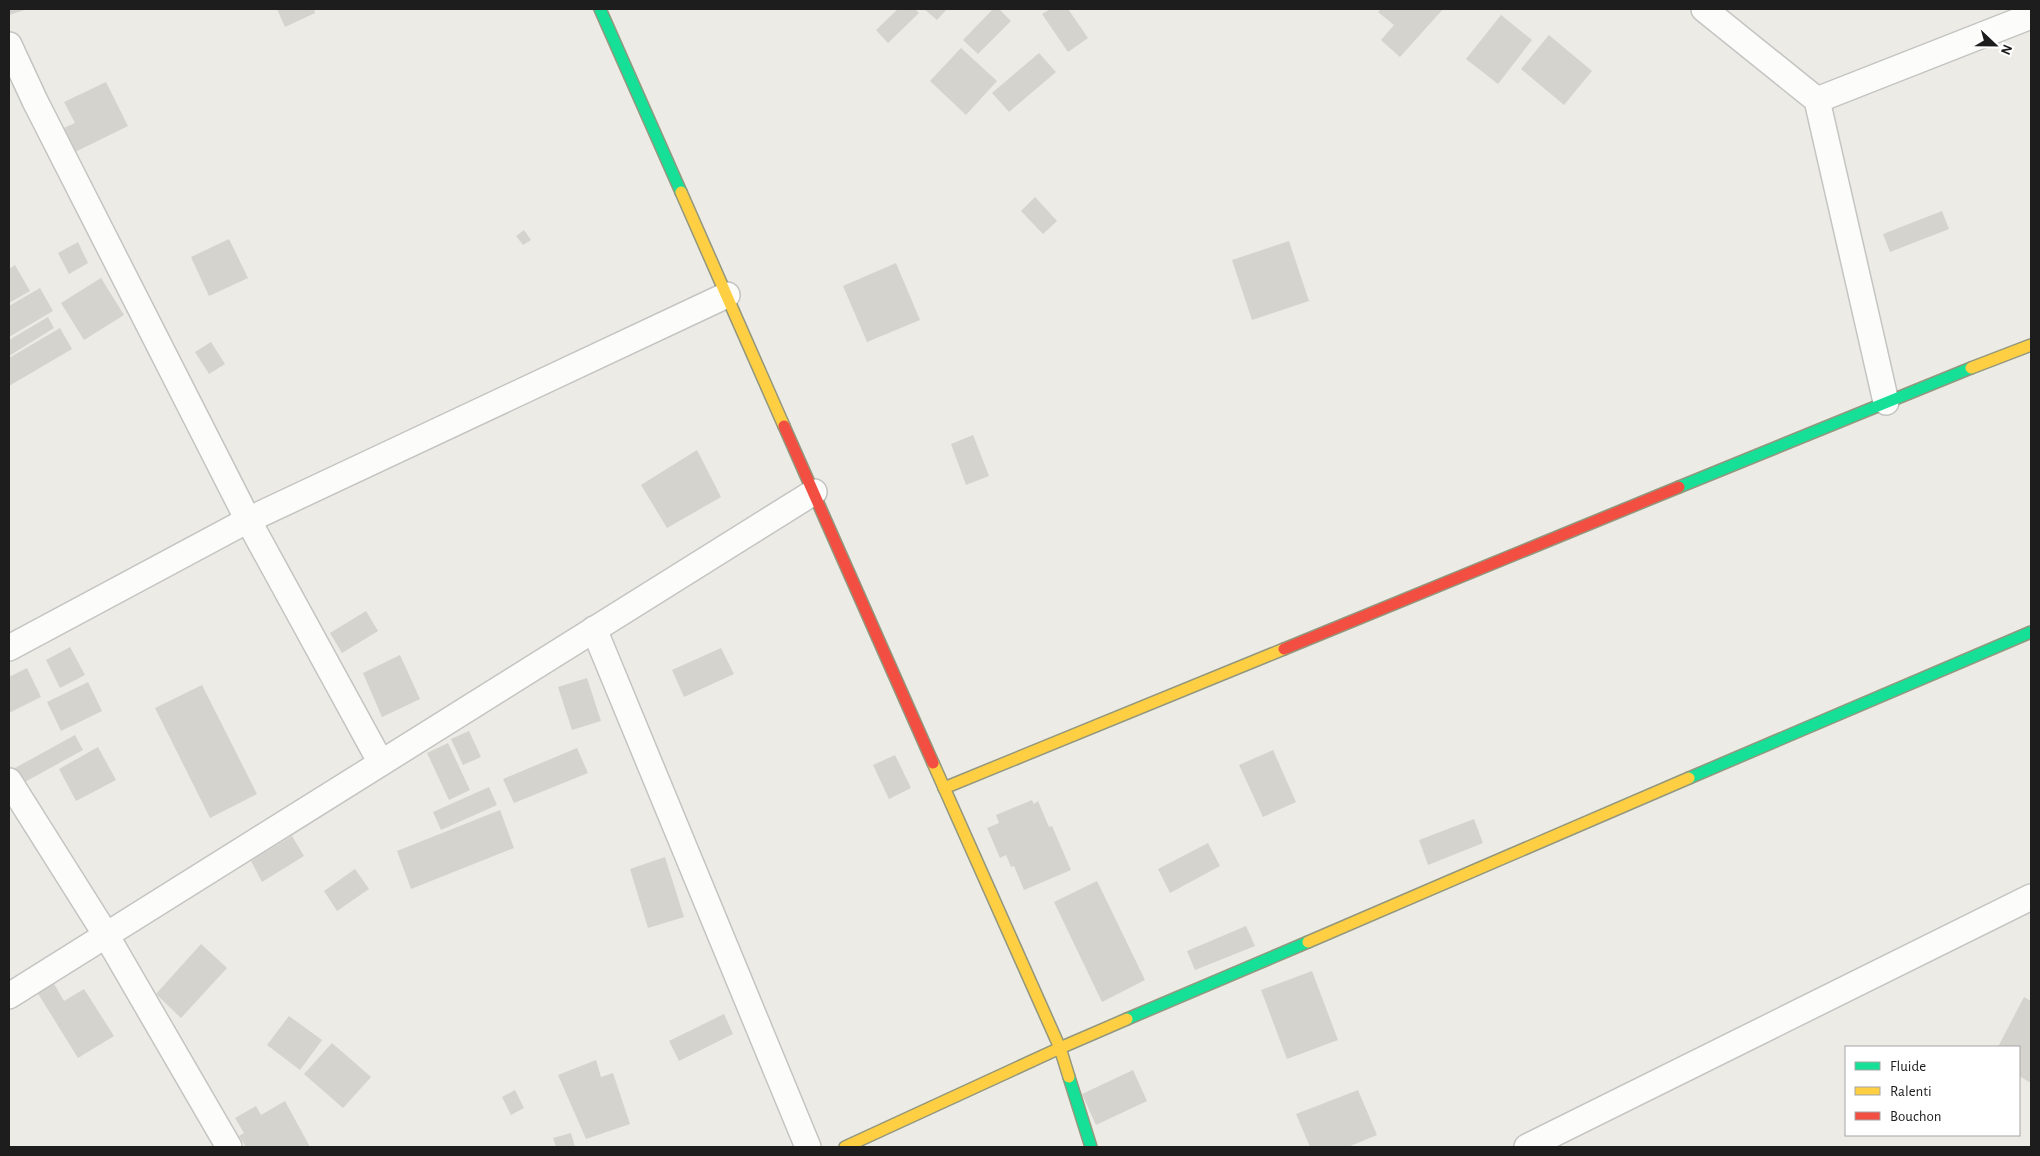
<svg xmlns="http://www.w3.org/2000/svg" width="2040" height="1156" font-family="'Alegreya Sans',sans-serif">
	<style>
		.building { fill: #d5d3ce }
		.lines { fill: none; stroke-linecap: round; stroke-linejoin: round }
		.street-casing { stroke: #c4c4c2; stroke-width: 28 }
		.fast-casing { stroke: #92977d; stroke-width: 14 }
		.slow-casing { stroke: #92977d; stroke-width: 14 }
		.jam-casing { stroke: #92977d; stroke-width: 14 }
		.street { stroke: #fcfcfb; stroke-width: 25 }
		.fast { stroke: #16e098; stroke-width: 11 }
		.slow { stroke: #ffcf43; stroke-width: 11 }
		.jam { stroke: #f24e42; stroke-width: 11 }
	</style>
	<rect width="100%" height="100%" fill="#ecebe6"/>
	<g class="building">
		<polygon points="9,9 28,9 9,15"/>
		<polygon points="277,9 314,9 315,13 285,27"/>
		<polygon points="898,9 915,9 919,13 888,43 876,30"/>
		<polygon points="924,9 947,9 937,20"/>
		<polygon points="993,9 999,9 1011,21 978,54 963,40"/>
		<polygon points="1050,9 1068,9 1088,38 1068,52 1042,14"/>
		<polygon points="1381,9 1443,9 1400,57 1381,40 1394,25 1378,12"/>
		<polygon points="1501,15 1532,40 1498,84 1466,59"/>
		<polygon points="1549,35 1592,71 1564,105 1521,69"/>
		<polygon points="961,48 997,81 966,115 930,81"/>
		<polygon points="1039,53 1056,72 1009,112 992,93"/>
		<polygon points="106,82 128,126 69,155 57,131 75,123 64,102"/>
		<polygon points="1035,197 1057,221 1043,234 1021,211"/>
		<polygon points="1942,211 1949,229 1890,252 1883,234"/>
		<polygon points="524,230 531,240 523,245 516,236"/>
		<polygon points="229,239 248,278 209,296 191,257"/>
		<polygon points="1289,241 1309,301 1252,320 1232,260"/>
		<polygon points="78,242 88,263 69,274 58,253"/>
		<polygon points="896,263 920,320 867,342 843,286"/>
		<polygon points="15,265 30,291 9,303 9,269"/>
		<polygon points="101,278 124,315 84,340 61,303"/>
		<polygon points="40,288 53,311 9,337 9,306"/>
		<polygon points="48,317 54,328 9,356 9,340"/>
		<polygon points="60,328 72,349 9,386 9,358"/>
		<polygon points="211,342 225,364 209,374 195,352"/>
		<polygon points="973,435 989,476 966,485 951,444"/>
		<polygon points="697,450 721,497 667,528 641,485"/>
		<polygon points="366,611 378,631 342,653 330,633"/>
		<polygon points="70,647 85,675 60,688 46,660"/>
		<polygon points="721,648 734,674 684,697 672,670"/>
		<polygon points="400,655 420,699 382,717 363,673"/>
		<polygon points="27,668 41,697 9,713 9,677"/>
		<polygon points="587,678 601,721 572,730 558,687"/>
		<polygon points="88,682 102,711 61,731 47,702"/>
		<polygon points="202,685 257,794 210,818 155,708"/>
		<polygon points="469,731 481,757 463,765 451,739"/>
		<polygon points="75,735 83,750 23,783 15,768"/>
		<polygon points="448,743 470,790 449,800 427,753"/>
		<polygon points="98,747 116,780 76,801 59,769"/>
		<polygon points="577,748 588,773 514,803 503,779"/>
		<polygon points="1273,750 1296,802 1263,817 1239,765"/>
		<polygon points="895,755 911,788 889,799 873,765"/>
		<polygon points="489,787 497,805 441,830 433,812"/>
		<polygon points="1032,800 1034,804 1038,801 1049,827 1052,826 1071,870 1024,890 1014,866 1011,867 1006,855 1000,858 987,828 999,823 996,815"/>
		<polygon points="500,810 514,848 411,889 397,851"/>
		<polygon points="1474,819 1483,843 1428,865 1419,840"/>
		<polygon points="292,836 304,856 262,882 251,861"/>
		<polygon points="1208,843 1220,866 1170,893 1158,869"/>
		<polygon points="665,857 684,917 648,928 630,869"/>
		<polygon points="355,869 369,889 337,911 324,891"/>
		<polygon points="1097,881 1145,980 1102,1002 1054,902"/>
		<polygon points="1246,926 1255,946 1195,970 1187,951"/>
		<polygon points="201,944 227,968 181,1018 156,994"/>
		<polygon points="1312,971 1338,1040 1287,1059 1261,990"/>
		<polygon points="53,982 64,1001 84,989 114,1036 78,1058 37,992"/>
		<polygon points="2024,997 2031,1001 2031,1083 2019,1076 2019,1047 1998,1047"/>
		<polygon points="724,1014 733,1034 679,1061 669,1041"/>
		<polygon points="289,1016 322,1040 300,1070 267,1045"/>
		<polygon points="332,1043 371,1077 343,1108 304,1074"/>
		<polygon points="596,1060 601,1077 613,1073 630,1124 586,1139 558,1075"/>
		<polygon points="1133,1070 1147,1101 1096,1125 1082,1094"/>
		<polygon points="515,1090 524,1108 511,1115 502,1097"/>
		<polygon points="1358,1090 1377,1135 1348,1147 1310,1147 1296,1114"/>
		<polygon points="285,1101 310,1147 246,1147 239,1136 244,1133 235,1118 256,1106 261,1115"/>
		<polygon points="571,1133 575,1147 556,1147 553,1138"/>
	</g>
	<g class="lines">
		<g class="street-casing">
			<g id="street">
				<polyline points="1704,9 1817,100 1886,402"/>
				<polyline points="9,45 35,101 248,520 381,763"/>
				<polyline points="1817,100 2031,16"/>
				<polyline points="594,629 808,1147"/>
				<polyline points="9,648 248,520 727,295"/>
				<polyline points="9,781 106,935 229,1147"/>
				<polyline points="9,996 814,492"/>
				<polyline points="1527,1147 2031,897"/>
			</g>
		</g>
		<g class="fast-casing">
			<g id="fast">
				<polyline points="600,9 681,192"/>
				<polyline points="1679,487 1971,368"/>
				<polyline points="1689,778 2031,632"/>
				<polyline points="1127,1019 1308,942"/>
				<polyline points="1069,1077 1091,1147"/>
			</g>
		</g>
		<g class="slow-casing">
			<g id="slow">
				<polyline points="681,192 784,426"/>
				<polyline points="1971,368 2031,345"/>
				<polyline points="933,763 1060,1048 1069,1077"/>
				<polyline points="944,788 1284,649"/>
				<polyline points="1308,942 1689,778"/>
				<polyline points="845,1147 1060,1048 1127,1019"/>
			</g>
		</g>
		<g class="jam-casing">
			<g id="jam">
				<polyline points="784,426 933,763"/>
				<polyline points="1284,649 1679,487"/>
			</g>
		</g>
		<use href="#street" class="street"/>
		<use href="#fast" class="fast"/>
		<use href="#slow" class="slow"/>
		<use href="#jam" class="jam"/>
	</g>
	<rect width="2040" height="1156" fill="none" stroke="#1d1d1d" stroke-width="20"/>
	<rect x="1845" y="1046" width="175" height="90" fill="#ffffff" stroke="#a5a5a5"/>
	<rect x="1855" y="1062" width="25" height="8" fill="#16e098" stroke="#a5a5a5"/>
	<text x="1890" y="1071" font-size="15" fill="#1d1d1d">Fluide</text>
	<rect x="1855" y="1087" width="25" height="8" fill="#ffcf43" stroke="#a5a5a5"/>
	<text x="1890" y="1096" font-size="15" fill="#1d1d1d">Ralenti</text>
	<rect x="1855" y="1112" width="25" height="8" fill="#f24e42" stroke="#a5a5a5"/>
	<text x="1890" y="1121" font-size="15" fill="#1d1d1d">Bouchon</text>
	<g transform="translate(1995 45) rotate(112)" stroke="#ffffff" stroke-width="4" paint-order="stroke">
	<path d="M0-4L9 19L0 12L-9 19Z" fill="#1d1d1d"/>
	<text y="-8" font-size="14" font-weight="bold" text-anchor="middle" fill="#1d1d1d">N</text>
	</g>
</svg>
